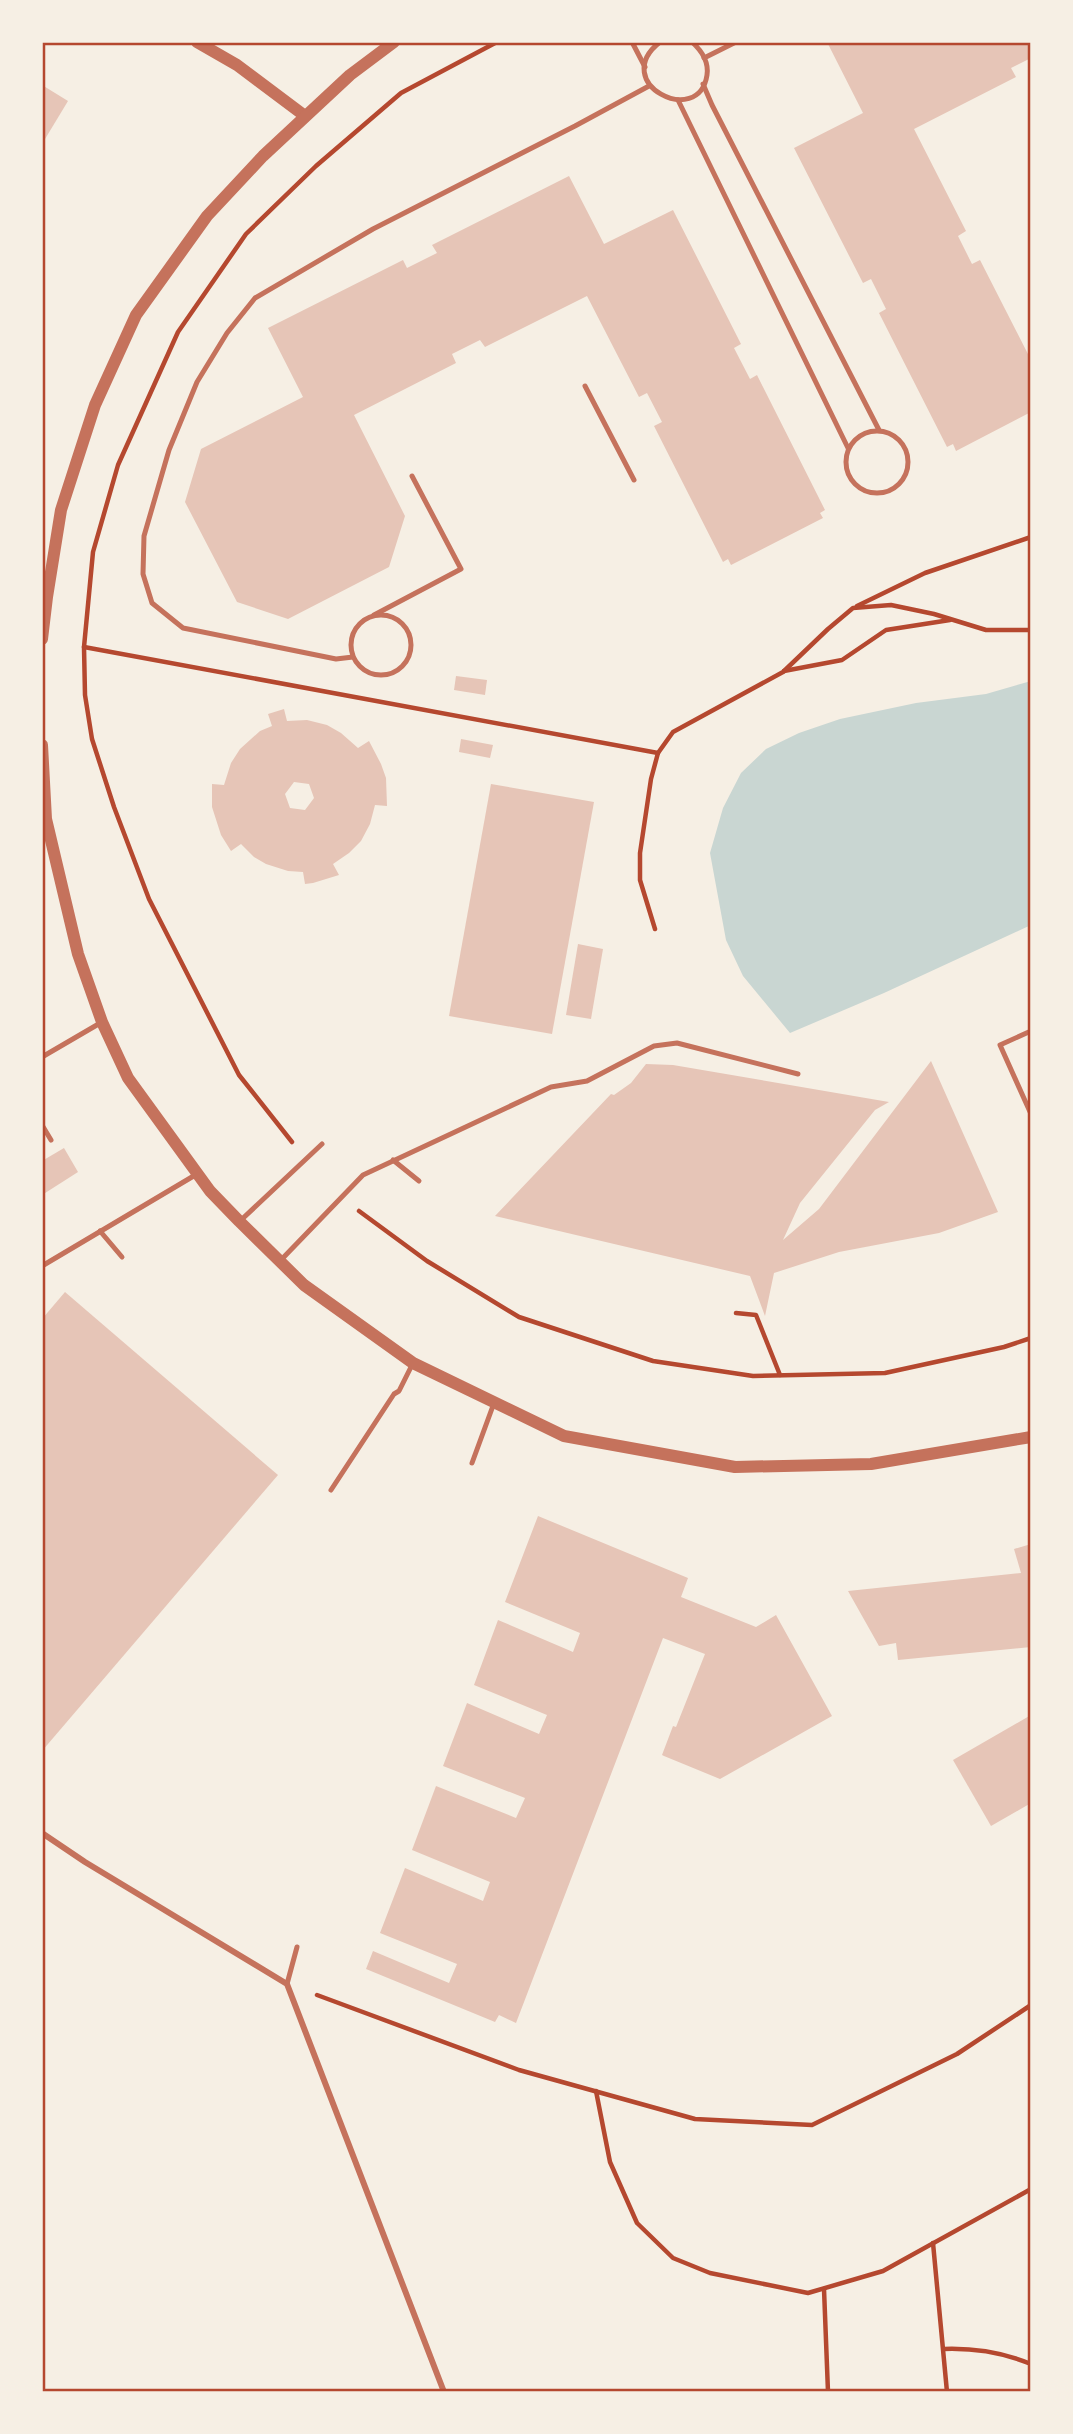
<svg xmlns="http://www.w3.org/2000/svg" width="1073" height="2434" font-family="'Zilla Slab',serif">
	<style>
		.water { fill: #c9d6d2 }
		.building { fill: #e6c5b7; fill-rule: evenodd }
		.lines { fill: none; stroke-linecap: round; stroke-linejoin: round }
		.path { stroke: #b5482f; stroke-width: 4.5 }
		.service { stroke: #c5725c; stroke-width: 5 }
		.pedestrian { stroke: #c5725c; stroke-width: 6 }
		.tertiary { stroke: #c5725c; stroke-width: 12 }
		.neatline { fill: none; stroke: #b5482f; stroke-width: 2.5 }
	</style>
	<rect width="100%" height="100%" fill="#f6efe4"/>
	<polygon class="water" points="1031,681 1031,925 884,993 790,1033 743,976 726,940 710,853 723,808 741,773 766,749 799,733 840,719 916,703 986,694"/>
	<g class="building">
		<polygon points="831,42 1031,42 1031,58 1011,68 1016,77 914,129 966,231 958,236 972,264 980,260 1031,360 1031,412 956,451 953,444 947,447 879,313 886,309 871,279 863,283 794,148 863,113 828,44"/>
		<polygon points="42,85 68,101 42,144"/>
		<polygon points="569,176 604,244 673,210 741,344 734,348 750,379 757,375 825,510 820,513 823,518 731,565 728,559 723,562 654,426 662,422 647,393 639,397 587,296 485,347 480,340 452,354 456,363 354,415 405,516 389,567 288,619 237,602 185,502 201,449 303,397 268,328 403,260 407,268 437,253 432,245"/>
		<polygon points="456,676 487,680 485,695 454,690"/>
		<path d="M284 709 287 721 307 720 327 725 341 733 358 748 369 741 381 764 386 778 387 806 375 805 370 824 361 841 349 853 333 864 339 875 313 883 305 884 303 872 288 871 266 864 254 857 241 844 231 851 221 835 212 807V784L224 785 231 763 240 749 260 731 272 726 268 714ZM294 782 309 784 314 798 305 810 290 808 285 794Z"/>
		<polygon points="461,739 493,745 490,758 459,752"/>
		<polygon points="491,784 594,802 552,1034 449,1016"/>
		<polygon points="578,944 603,949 591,1019 566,1015"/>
		<polygon points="931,1061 998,1212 939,1233 839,1252 774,1273 765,1316 750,1276 495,1216 611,1094 614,1095 631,1083 646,1064 673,1065 889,1102 875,1110 800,1203 783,1240 819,1209"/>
		<polygon points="64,1148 78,1172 42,1195 42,1161"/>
		<polygon points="65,1292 278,1475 42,1751 42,1319"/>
		<polygon points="538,1516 688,1578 681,1597 756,1627 776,1615 832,1716 720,1779 664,1756 662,1755 673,1726 676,1727 705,1654 663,1638 516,2023 499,2015 495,2022 366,1969 373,1951 449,1983 457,1964 380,1933 405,1868 483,1901 490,1882 412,1850 436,1786 516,1818 525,1798 443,1766 467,1703 539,1734 547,1715 474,1685 498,1620 573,1652 580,1633 505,1602"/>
		<polygon points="1031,1544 1031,1647 898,1660 896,1643 879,1646 848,1591 1021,1573 1014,1549"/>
		<polygon points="1031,1715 1031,1803 991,1826 953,1760"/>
	</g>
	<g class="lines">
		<g class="path">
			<polyline points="857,606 925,573 1031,537"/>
			<polyline points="84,647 658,753"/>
			<polyline points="784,671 842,660 886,630 950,620"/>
			<polyline points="655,929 640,880 640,853 651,779 658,753 673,732 783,672 828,629 853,608 891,605 934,614 986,630 1031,630"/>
			<polyline points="292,1142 239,1075 149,899 114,807 92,739 85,695 84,647 93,552 118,465 178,332 246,234 316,166 401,93 497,42"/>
			<polyline points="359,1211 427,1261 519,1317 653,1361 753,1376 885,1373 1004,1347 1031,1338"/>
			<polyline points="736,1313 756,1315 780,1375"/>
			<polyline points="317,1995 519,2070 695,2119 812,2125 957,2054 1031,2005"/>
			<polyline points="596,2091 610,2162 637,2223 673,2258 710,2273 808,2293 883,2271 1031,2189"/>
			<polyline points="933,2243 947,2392"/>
			<polyline points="824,2289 828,2392"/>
			<path d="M944 2349C974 2348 1004 2353 1031 2364"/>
		</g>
		<g class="service">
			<polyline points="632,42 645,67"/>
			<path d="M660 42C608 83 699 129 707 75 709 61 702 51 692 42"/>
			<polyline points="704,58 736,42"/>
			<polyline points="703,84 712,105 879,430"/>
			<polyline points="678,100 848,448"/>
			<polyline points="585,386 634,480"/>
			<circle cx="877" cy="462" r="31"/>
			<polyline points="374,615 461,569 412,476"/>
			<circle cx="381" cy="645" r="30"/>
			<polyline points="353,657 336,659 183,628 152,603 143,574 144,536 169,450 197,382 227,333 255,298 373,229 575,126 649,86"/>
			<polyline points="1031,1031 1000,1045 1031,1114"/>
			<polyline points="42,1057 102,1022"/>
			<polyline points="42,1125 51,1140"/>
			<polyline points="393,1160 419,1181"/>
			<polyline points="240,1221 322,1144"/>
			<polyline points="100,1231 122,1257"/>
			<polyline points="280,1261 363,1175 551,1087 587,1081 654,1046 677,1043 798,1074"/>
			<polyline points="42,1266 197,1174"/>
			<polyline points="472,1463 494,1403"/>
			<polyline points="331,1490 394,1394 399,1391 413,1363"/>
			<polyline points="287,1984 297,1947"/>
		</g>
		<polyline class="pedestrian" points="42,1833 85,1862 287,1984 444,2392"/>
		<g class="tertiary">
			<polyline points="197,42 237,65 305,116"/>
			<polyline points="42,639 47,597 61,510 95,405 136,315 207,216 263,156 350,75 394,42"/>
			<polyline points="42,745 46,819 78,954 102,1022 128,1078 210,1191 239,1221 304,1285 413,1363 564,1436 735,1467 871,1464 1031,1437"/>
		</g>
	</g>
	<rect width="1073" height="2434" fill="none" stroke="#f6efe4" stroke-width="88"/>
	<rect x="44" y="44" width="985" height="2346" class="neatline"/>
</svg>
